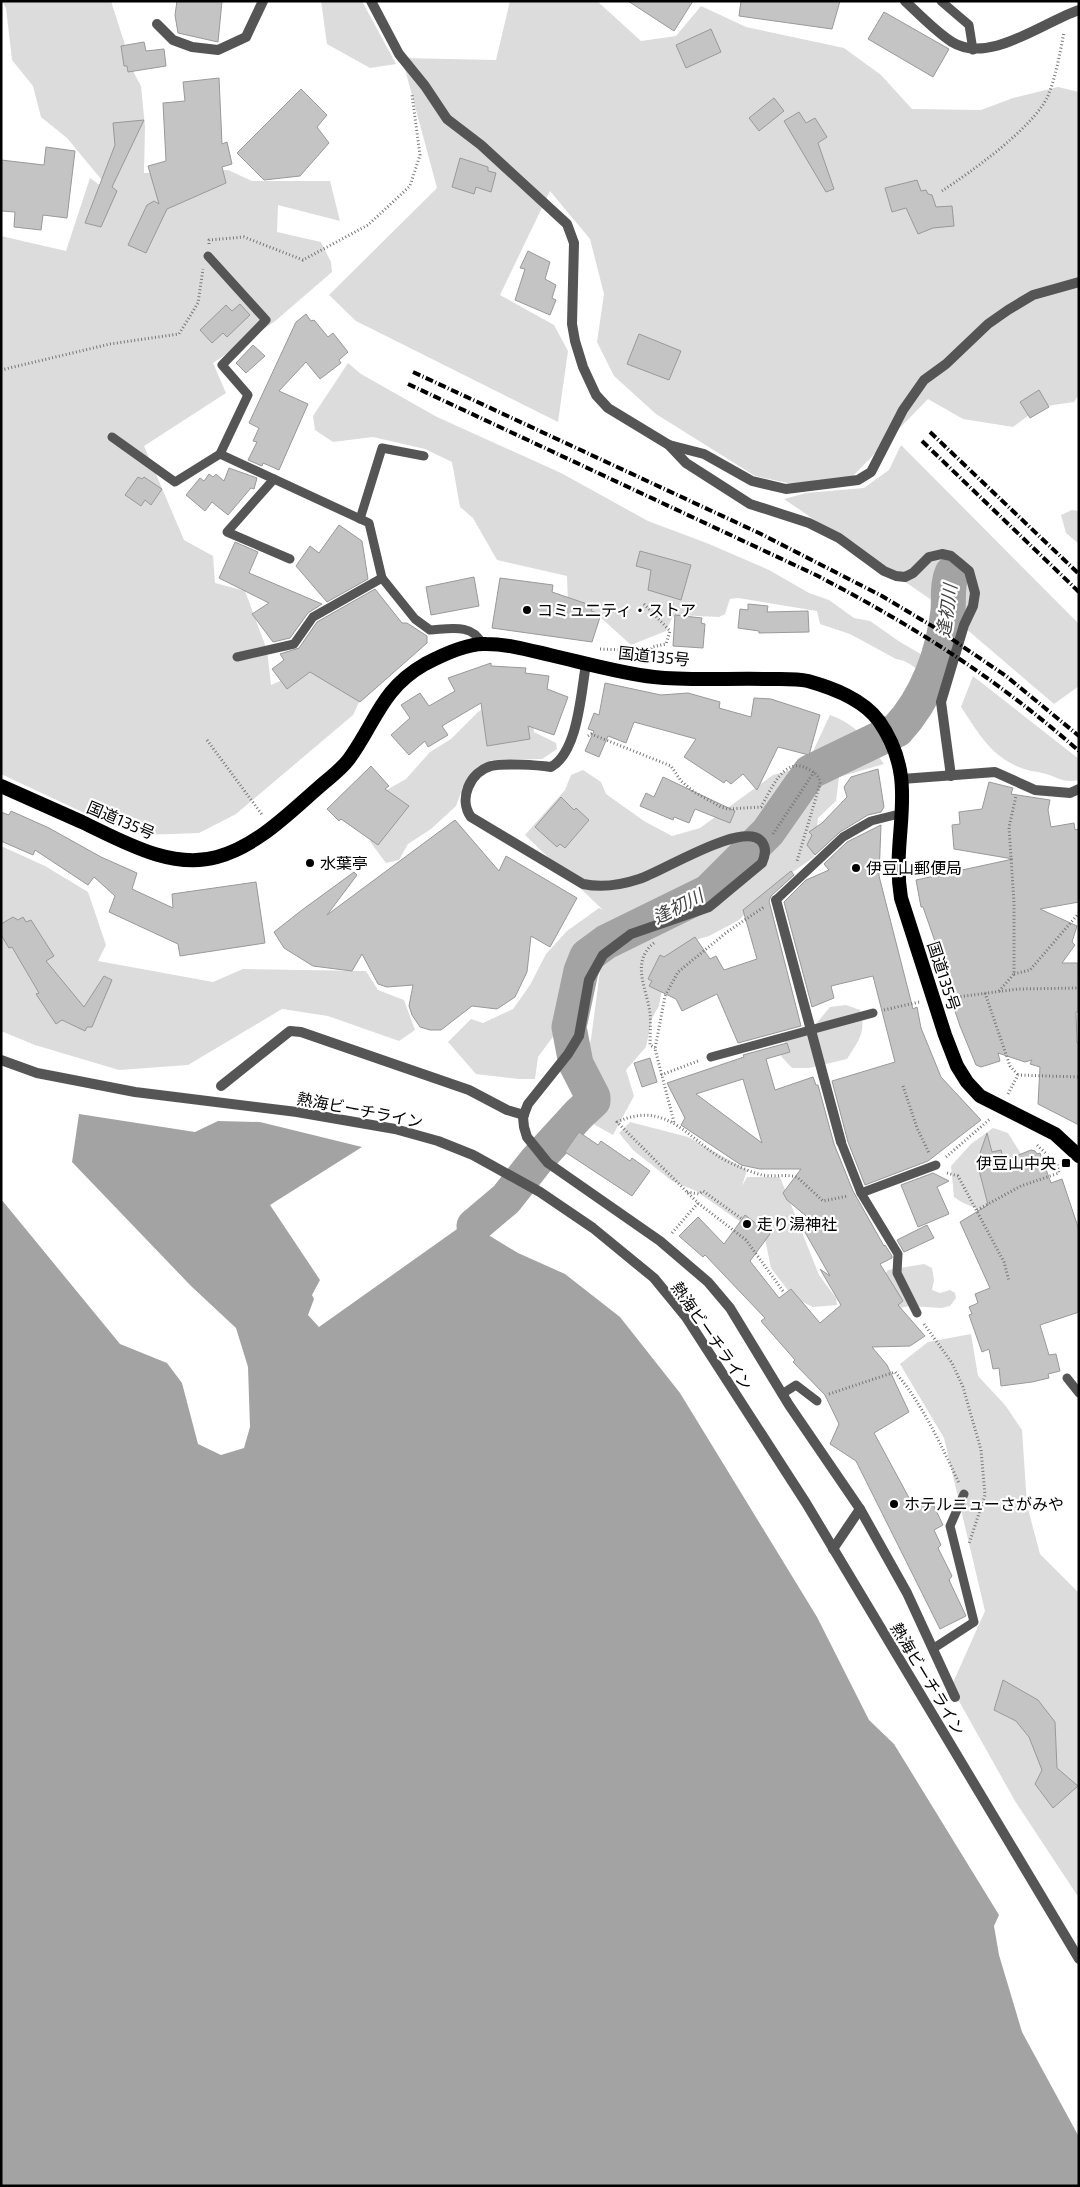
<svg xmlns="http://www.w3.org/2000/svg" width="1080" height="2187" font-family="'Exo 2','Noto Sans JP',sans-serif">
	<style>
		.green { fill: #dcdcdc }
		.water { fill: #a3a3a3 }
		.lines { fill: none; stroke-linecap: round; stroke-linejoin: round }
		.river { stroke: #a3a3a3; stroke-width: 35 }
		.building { fill: #c4c4c4; stroke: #999; fill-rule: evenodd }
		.path { stroke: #777; stroke-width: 3; stroke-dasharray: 1 2.5; stroke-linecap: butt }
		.service { stroke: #555; stroke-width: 9 }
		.minor { stroke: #555; stroke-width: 10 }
		.tertiary { stroke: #555; stroke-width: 10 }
		.trunk { stroke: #000; stroke-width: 14 }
		.rail { stroke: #000; stroke-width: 4; stroke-dasharray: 8 2.5 1 2.5; stroke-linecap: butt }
		.poi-dot { fill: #000; stroke: #fff; stroke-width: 2 }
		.labels { text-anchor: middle; stroke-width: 4.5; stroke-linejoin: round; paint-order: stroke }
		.poi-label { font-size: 16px; fill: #000; stroke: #fff; text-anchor: start }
		.street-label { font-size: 16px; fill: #000; stroke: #fff }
		.water-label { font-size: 18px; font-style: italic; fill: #444; stroke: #fff }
	</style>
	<rect width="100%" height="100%" fill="#fff"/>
	<g class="green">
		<polygon points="2,1 111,1 134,73 141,86 145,127 144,173 228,170 252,181 330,181 340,221 278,205 277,232 321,242 331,262 332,272 274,322 213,363 226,393 144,446 184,540 213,556 215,583 245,591 267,650 271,685 326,661 361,698 353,715 236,814 199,833 142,835 110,825 1,774 1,236 66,251 90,178 115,196 67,138 41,117 33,86 12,60 6,8"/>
		<polygon points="321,1 362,1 396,64 370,68 327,44"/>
		<polygon points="510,1 597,1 641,41 676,36 701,6 746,27 844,48 881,75 912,109 981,110 1013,98 1058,87 1079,92 1079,394 1074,402 1040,407 1013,427 963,419 928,399 850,479 797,485 755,476 656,414 614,376 597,342 604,294 590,239 550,191 500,295 554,325 568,351 558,422 356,321 329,295 437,188 402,58 496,60"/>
		<path d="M348 363 361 374 437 417 561 473 648 521 709 544 769 570 809 593 829 600 854 618 870 621 900 642 931 660 929 672 922 675C916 667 906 660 896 659L850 634 820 624 817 611 738 598 730 599 725 614 719 617 678 615 672 618 666 631 631 645 599 616 568 604 567 576 497 560 473 518 460 507 452 462 425 449 373 437 333 442 315 430 313 416Z"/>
		<polygon points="901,445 1079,624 1079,686 1054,704 936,603 784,499 806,493 864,488 889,470"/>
		<polygon points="1072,510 1079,511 1079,544 1066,533 1061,515"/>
		<path d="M973 676 1079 759V780C1064 784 1056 776 1042 773 1037 771 1032 772 1027 770 992 759 980 735 961 707Z"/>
		<polygon points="501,696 532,710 534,732 556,743 557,749 542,759 491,760 463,787 456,806 431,829 408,844 399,860 386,863 371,843 363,824 383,792 406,779 430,752 451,739 478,712"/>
		<path d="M830 715C858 725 867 741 884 764L839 777 836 801 818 818 814 857 769 889 739 920 709 936 692 941 662 989 659 1006 652 1018 646 1047 626 1070 634 1096 613 1135 588 1121 576 1089 591 1039 605 933 578 1003 538 1057 535 1079H519L476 1074 448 1042 471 1019 483 1023 513 1009 530 985 546 954 567 931 599 908 603 910 525 835 565 790 571 775 583 770 601 782 606 794 644 821 672 836 700 828 773 775 806 766Z"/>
		<polygon points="1,846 45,866 88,892 106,945 98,961 213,982 243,969 366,971 378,990 404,1000 415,1030 399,1041 328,1016 282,1009 188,1065 119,1070 35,1045 1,1031"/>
		<path d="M846 1005 860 1010C867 1032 858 1041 847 1059L809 1068H792L781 1056 786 1039 806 1036 830 1007Z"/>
		<polygon points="630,1122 688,1137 747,1170 742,1186 747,1177 780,1177 819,1275 836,1298 837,1305 813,1307 794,1298 771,1268 765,1239 696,1191 672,1181 633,1150 619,1133"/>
		<path d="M993 1128 1008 1133 1021 1154 993 1217C978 1207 967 1207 954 1197L951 1166 971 1144Z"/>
		<polygon points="924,1264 932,1268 934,1280 932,1290 940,1293 950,1290 955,1293 956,1298 950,1306 941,1308 910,1306 893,1309 883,1277 888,1270"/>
		<polygon points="971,1334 978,1376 1005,1405 1022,1430 1027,1505 1040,1554 1079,1593 1079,1898 1015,1801 951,1687 985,1611 944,1438 900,1364 928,1342"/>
	</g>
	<polygon class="water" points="79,1114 195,1132 218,1121 260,1122 362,1147 270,1205 320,1280 312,1295 314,1299 308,1315 319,1327 467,1222 518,1253 565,1274 620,1317 680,1393 817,1617 869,1720 894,1744 999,1915 994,1926 999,1955 1022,2032 1079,2137 1079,2186 1,2186 1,1199 120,1344 167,1363 182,1383 198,1444 221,1455 244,1448 250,1427 248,1367 236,1328 191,1286 72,1162"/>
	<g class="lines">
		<path class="river" d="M474 1226 506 1199 536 1161 579 1114 593 1101V1097L576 1064 569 1027 581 971 587 956 606 942 708 892 768 832 810 772 897 730C927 698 943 653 948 611 949 598 947 584 952 573"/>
	</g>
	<g class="building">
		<polygon points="177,1 222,1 218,42 178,33 175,15"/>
		<polygon points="628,1 693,1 674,31"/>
		<polygon points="741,1 840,1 832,29 739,16"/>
		<polygon points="884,12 949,49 933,77 868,39"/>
		<polygon points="711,29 721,52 686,68 676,45"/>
		<polygon points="144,42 146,51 164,49 166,66 128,72 127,66 124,66 121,46"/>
		<polygon points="219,78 222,144 227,142 232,164 222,167 226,183 167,209 146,253 128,245 147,205 154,201 159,204 148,166 166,161 163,103 185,101 183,82"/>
		<polygon points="301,89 327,115 317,127 329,143 300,176 264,180 237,153"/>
		<polygon points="774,98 784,111 759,131 749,118"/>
		<polygon points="799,112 806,123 815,118 827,137 818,143 834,189 826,192 784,121"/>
		<polygon points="144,120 112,187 117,191 101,227 85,223 115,145 113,123"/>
		<polygon points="46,147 75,151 67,218 43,215 41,230 14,227 15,212 1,211 1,160 44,165"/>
		<polygon points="460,158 488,167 488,171 496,173 491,192 476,187 474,194 452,187"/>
		<polygon points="917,180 921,191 926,190 928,194 932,195 936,207 952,206 954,226 933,228 918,234 906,208 892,212 885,188"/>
		<polygon points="528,251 550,262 545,279 556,285 552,298 556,300 550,315 515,300 525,269 520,268"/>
		<polygon points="240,304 250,315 227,337 223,333 212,343 200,330 226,305 232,311"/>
		<polygon points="306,314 311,321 314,320 328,337 333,333 348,352 339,360 341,363 320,379 306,362 279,391 308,404 279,470 263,463 262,466 248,460 257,442 253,441 259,428 249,423 296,322"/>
		<polygon points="639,334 681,351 669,380 627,364"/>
		<polygon points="253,345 265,356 246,373 236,363"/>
		<polygon points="1039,390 1049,407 1030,418 1020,402"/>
		<polygon points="229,468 257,478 254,489 251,488 228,515 212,502 205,511 186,495 200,478 204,481 209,474 213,477 216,474 224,481"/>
		<polygon points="138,477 142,479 144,477 162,489 151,505 145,500 141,506 125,495"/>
		<polygon points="339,525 362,541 368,579 327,602 296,566 310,546 319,553"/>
		<polygon points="235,542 258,552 249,573 322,604 308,613 290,638 273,642 252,614 269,603 219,578"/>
		<polygon points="640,551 691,565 681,600 648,590 651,570 636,566"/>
		<polygon points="474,577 479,606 431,615 426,587"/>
		<polygon points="500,578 553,585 552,592 593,606 591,611 601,614 592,642 492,628"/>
		<polygon points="375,589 402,623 407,623 427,636 427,643 360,702 310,672 287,689 272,669 284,660 280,654 299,648 317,622"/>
		<polygon points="748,604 768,606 767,612 808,611 809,632 759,633 759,631 738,628 740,609 748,610"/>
		<polygon points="675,615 702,618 701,623 705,624 703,648 673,646"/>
		<polygon points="491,663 491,666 526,668 525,673 549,676 547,689 568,697 554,735 528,726 530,739 487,746 481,703 442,726 448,735 428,747 425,741 409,755 391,735 410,718 401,705 420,693 429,706 455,691 448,678"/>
		<polygon points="605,683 661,695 688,693 720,702 719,708 751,717 754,698 771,699 820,715 809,755 778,747 757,790 743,774 731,784 726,780 724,783 684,757 696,739 634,722 626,743 608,736 599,757 585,751 594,731 588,729 594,713 599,715"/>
		<polygon points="371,766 389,786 385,789 409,806 378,845 341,819 339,821 327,809"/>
		<polygon points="878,769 884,807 881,812 868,815 840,832 815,855 807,845 812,835 809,832 822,823 847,797 844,787 851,777"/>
		<polygon points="663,777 735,811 730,823 695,809 689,823 674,817 673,820 640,806 646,793 654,797"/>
		<polygon points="989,782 1013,788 1011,794 1050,800 1048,810 1051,827 1074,823 1075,830 1079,829 1079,902 1040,909 1077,926 1072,942 1075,945 1062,963 1078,963 1079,1012 1076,1012 1077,1043 1079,1043 1079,1125 1038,1104 1040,1067 1030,1064 1032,1060 1025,1062 998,1053 1000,1061 981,1067 976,1065 960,1026 954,1008 956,1007 933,951 938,950 923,907 921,907 916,880 1013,859 954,849 952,825 960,824 959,812 982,809"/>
		<polygon points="561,797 574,810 576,808 589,820 565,848 560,844 557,847 535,827"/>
		<polygon points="11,811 49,828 101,857 137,873 132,889 173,908 172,894 256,882 265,943 180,956 178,944 109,912 115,896 94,877 88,885 35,850 33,855 1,841 1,812 9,815"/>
		<polygon points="455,820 499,871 506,856 577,898 550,947 531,936 527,972 515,997 497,1009 472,1006 441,1030 430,1030 420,1027 412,1015 409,1006 413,985 387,987 378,984 362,954 352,971 313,966 284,948 274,932 302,910 354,872 357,875 327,915"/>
		<polygon points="881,825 879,876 913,1009 917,1007 921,1028 941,1077 981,1120 928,1161 865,1185 848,1142 832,1081 895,1062 873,976 831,986 834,998 812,1007 784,902 806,880 829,870 824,864 847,842"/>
		<polygon points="791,871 794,875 771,896 769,901 801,1026 738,1043 717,994 682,1011 676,999 649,986 652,981 648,979 660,955 664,957 695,937 710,959 716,956 724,970 757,959 743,910"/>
		<polygon points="13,917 18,920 23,917 26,922 31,920 54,956 46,961 84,1007 104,976 112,980 92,1027 87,1027 85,1031 62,1020 56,1024 36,994 39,993 12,947 9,948 1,935 1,924"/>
		<path d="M787 1043 790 1052 766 1059 775 1090 813 1077 816 1085H818L834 1144 853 1191 884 1246 885 1245 892 1256V1258L880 1264 903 1301 898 1305 925 1336 910 1346 872 1347 887 1365 909 1412 874 1433 914 1507 931 1500 943 1525 934 1530 941 1545 938 1548 952 1576 949 1580 966 1616 940 1629 856 1461 830 1444 839 1424 825 1395 793 1362 795 1360 761 1321 765 1318 705 1255 703 1257 679 1236 698 1217 724 1244 745 1215 770 1234 750 1261 779 1298 791 1289 820 1323 841 1305 820 1269 830 1276 802 1227 812 1221 787 1200 783 1193 801 1169H760L741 1165 681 1125 685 1118 667 1083 744 1057 743 1055ZM743 1079 762 1143 696 1094Z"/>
		<polygon points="650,1058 657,1082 642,1087 634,1063"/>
		<polygon points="579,1132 598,1145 601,1141 630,1161 632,1158 650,1171 632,1196 565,1152"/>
		<polygon points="987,1133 992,1152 1001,1150 1004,1161 1031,1150 1035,1151 1037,1154 1040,1153 1051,1183 1062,1179 1079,1230 1079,1312 1040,1325 1049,1355 1056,1354 1060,1371 1048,1374 1049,1378 1032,1382 1001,1386 999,1368 993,1369 989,1349 982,1352 969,1315 972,1314 969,1307 978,1303 975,1294 990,1288 960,1222 988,1205 977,1162"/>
		<polygon points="933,1173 949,1181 937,1187 949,1214 918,1227 901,1185"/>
		<polygon points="927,1225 934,1238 904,1252 897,1240"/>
		<polygon points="1003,1680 1038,1700 1055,1722 1057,1768 1078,1786 1053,1808 1035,1784 1042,1770 1029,1737 1016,1721 994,1710"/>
	</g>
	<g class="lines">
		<g class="path">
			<path d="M942 191C971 172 1033 128 1048 96 1056 76 1060 53 1064 32"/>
			<polyline points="209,244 209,240 244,237 303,260 368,225 410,186 420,155 412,95"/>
			<polyline points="1,370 110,344 179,334 198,303 203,269"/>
			<polyline points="600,649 650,651 652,647 666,644 670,631 643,603"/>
			<path d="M588 736 591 734 671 766 681 781 694 792 721 807 728 809 761 807C771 790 784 755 808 769 814 772 820 776 820 784L797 861"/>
			<polyline points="207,740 263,816"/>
			<polyline points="773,834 814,772"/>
			<path d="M654 943C630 962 647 989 650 1013 651 1024 650 1035 650 1045L655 1048"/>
			<polyline points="1014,974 1030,970 1079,913"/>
			<polyline points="999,991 1014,974 1014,903 1009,827 1016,796"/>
			<polyline points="985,993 1010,1066 1018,1075"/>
			<polyline points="950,998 1018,989 1079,988"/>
			<polyline points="884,1010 919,1002"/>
			<polyline points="661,1075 698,1061"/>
			<polyline points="903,1086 917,1128 929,1153"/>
			<polyline points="1008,1094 1018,1075 1079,1077"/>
			<polyline points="674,1122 655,1049 665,996 678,972 727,932 764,907"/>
			<polyline points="946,1157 990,1119"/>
			<polyline points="947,1173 958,1176 1004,1262 1009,1281"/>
			<polyline points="687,1192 699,1194 703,1191 742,1219"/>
			<polyline points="977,1210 1021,1186 1059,1173 1057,1164 1037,1145"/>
			<polyline points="672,1233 698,1203"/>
			<path d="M783 1291 746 1240 698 1203 617 1122C671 1097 693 1148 733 1164 742 1168 753 1173 762 1175 773 1177 785 1174 797 1177L823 1201 848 1196"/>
			<polyline points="924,1324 952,1363 963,1387 981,1450 985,1495 969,1544"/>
			<path d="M829 1394 895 1372C922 1403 941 1445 959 1483"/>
		</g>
		<g class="service">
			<polyline points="941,1 969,25 973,50"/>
			<polyline points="208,256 266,320 222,365 248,395 220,454"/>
			<path d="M112 437 175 482 220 454 369 523 382 578 415 619 430 630C449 629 473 623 482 644"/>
			<polyline points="274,479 227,532 290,559"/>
			<polyline points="360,519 382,448 424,456"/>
			<polyline points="237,657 294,644 313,617 382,578"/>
			<polyline points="776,900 843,837 871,821 903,813"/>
			<polyline points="711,1057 873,1013"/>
			<polyline points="841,1142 861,1193 898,1254 897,1273 917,1313"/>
			<polyline points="861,1193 936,1165"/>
			<polyline points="1067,1378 1079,1393"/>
			<polyline points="782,1394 796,1385 817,1401"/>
			<polyline points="934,1648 974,1622 950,1526 964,1494"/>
		</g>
		<g class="minor">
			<polyline points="371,1 399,54 425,86 447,119 481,145 567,224 574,243 572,324 575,341 583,367 596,395 608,408 669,445 686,463 750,504 809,523 839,538 884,571 896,576 905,577 913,573 929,557 942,554 951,556 969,571 975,593 973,606 964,625 941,702 951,776"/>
			<polyline points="157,24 173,40 192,47 218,50 246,37 263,1"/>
			<polyline points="669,445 704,454 752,481 786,489 858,480 871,472 903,410 924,380 946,364 988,324 1008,310 1033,295 1079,282"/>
			<path d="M586 664C581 693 578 752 551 767 537 765 503 763 491 766 470 772 458 799 471 817L583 884C602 888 621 885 639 879 662 872 745 819 762 842 767 849 765 856 762 863L709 907 631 934 603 955 589 980 579 1036 568 1054 528 1104 523 1117 524 1127 527 1137 548 1163 660 1241 708 1282 730 1308 789 1405 860 1509 907 1593 955 1697"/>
			<polyline points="902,779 995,772 1035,790 1070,793 1079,789"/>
			<polyline points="776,900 841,1142"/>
			<polyline points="221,1086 290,1031 301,1032 469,1090 507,1110 524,1115"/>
		</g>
		<g class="tertiary">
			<path d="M905 1C920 15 935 31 952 42 989 65 1043 22 1079 10"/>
			<polyline points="1,1060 37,1073 135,1092 297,1112 395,1129 438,1141 473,1155 540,1192 593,1228 654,1278 686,1317 806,1503 1079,1959"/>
			<polyline points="833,1549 860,1509"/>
		</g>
		<path class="trunk" d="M1 786C28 798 55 810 82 822 122 841 171 870 217 857 257 846 288 814 318 788 328 779 341 770 349 759 376 722 381 689 425 664 442 655 467 643 486 644 508 644 529 650 550 655 585 663 619 673 654 677 691 681 730 678 767 679 780 679 795 678 808 681 833 688 863 699 879 721 922 783 890 832 901 898L945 1035 957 1066 967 1082 980 1096 1055 1134 1079 1156"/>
		<g class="rail">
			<polyline points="413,372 759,533 882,596 937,629 1006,676 1079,736"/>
			<path d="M408 384 816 575C914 626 996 678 1079 751"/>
			<polyline points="930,432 1079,574"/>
			<polyline points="922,441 1079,592"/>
		</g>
	</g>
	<g class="poi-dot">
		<circle cx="527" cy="610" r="5"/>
		<circle cx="310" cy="863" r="5"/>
		<circle cx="856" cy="868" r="5"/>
		<rect x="1061" y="1158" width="10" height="10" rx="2.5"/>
		<circle cx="747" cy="1224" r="5"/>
		<circle cx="894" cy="1504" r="5"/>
	</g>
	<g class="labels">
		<g class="poi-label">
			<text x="537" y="616">コミュ二ティ・ストア</text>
			<text x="320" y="869">水葉亭</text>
			<text x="866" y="874">伊豆山郵便局</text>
			<text x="1056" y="1169" text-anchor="end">伊豆山中央</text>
			<text x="757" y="1230">走り湯神社</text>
			<text x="904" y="1510">ホテルニューさがみや</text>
		</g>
		<g class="street-label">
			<text transform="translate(654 656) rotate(6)" y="6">国道135号</text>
			<text transform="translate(121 820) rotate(23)" y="6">国道135号</text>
			<text transform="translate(944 976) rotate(72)" y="6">国道135号</text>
			<text transform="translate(360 1110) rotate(11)" y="6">熱海ビーチライン</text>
			<text transform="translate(712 1336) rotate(55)" y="6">熱海ビーチライン</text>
			<text transform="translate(928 1679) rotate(59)" y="6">熱海ビーチライン</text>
		</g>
		<g class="water-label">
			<text transform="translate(947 611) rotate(-82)" y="6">逢初川</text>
			<text transform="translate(678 907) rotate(-27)" y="6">逢初川</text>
		</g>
	</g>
	<rect width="1080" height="2187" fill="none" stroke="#000000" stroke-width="5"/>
</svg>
